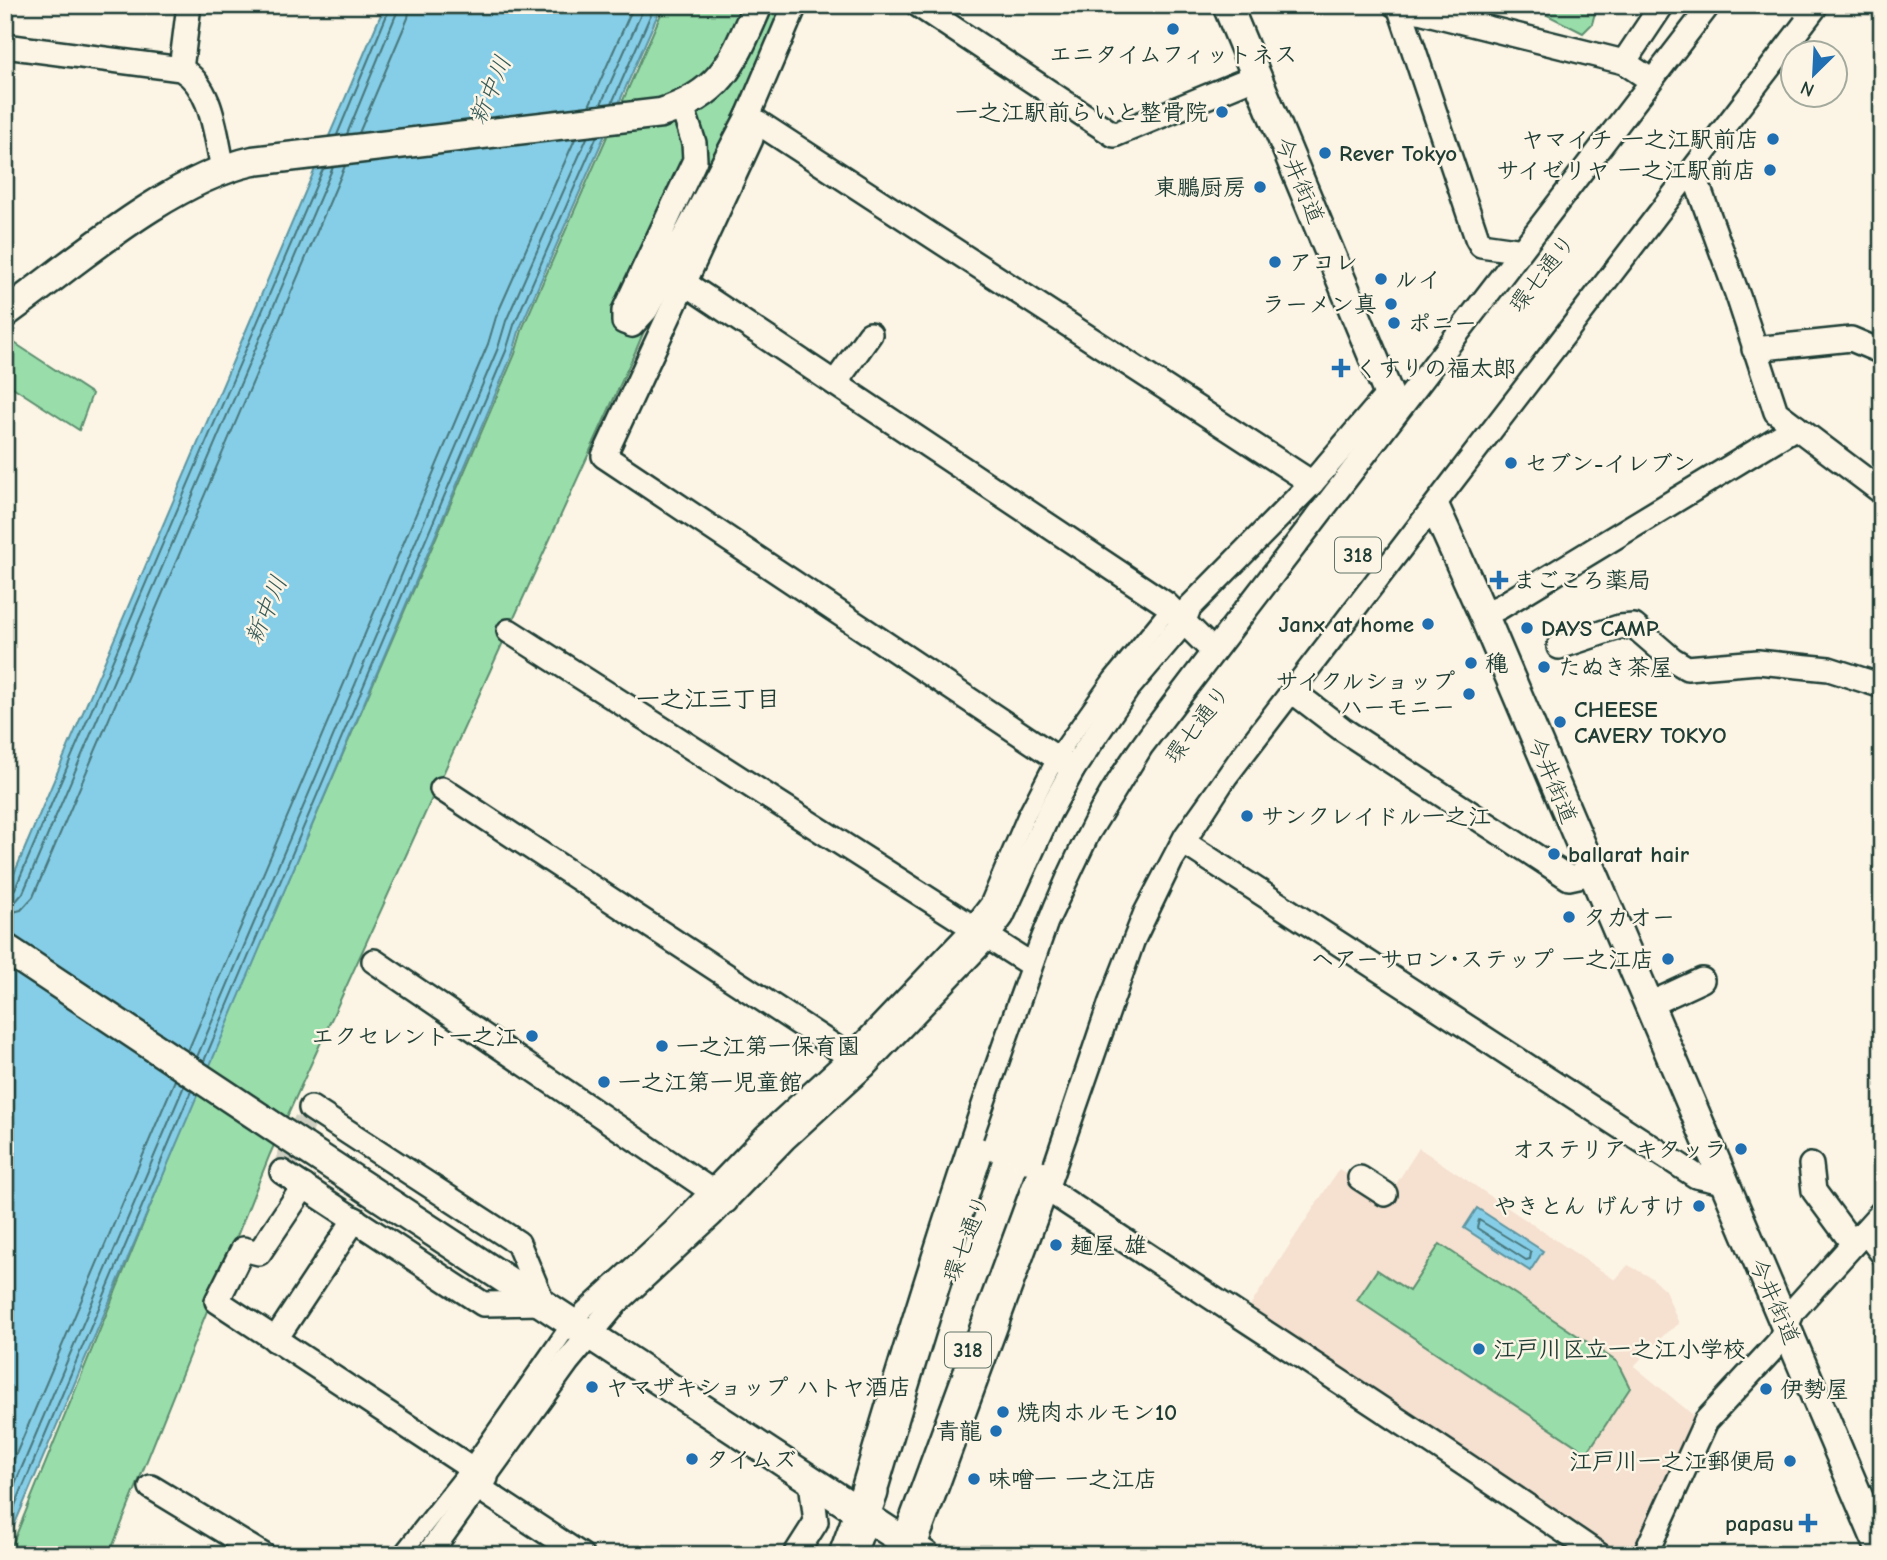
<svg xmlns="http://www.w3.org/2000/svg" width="1887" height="1560" font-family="'Comic Neue','Klee One',sans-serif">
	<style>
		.built { fill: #f6e0d0 }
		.green { fill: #99deaa; stroke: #5c8e6f; stroke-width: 2 }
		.water { fill: #86cee7; stroke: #5d949f; stroke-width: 2 }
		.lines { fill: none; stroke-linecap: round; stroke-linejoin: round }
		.shore { stroke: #48777c; stroke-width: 2 }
		.minor-tunnel { stroke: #d0d0c2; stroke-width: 23; stroke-dasharray: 23 11; stroke-linecap: butt }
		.pedestrian-casing { stroke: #1f3d34; stroke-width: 21 }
		.minor-casing { stroke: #1f3d34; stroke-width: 28 }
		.tertiary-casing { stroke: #1f3d34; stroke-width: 33 }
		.primary-casing { stroke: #1f3d34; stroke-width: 40 }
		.pedestrian { stroke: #fcf5e5; stroke-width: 16 }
		.minor { stroke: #fcf5e5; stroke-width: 23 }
		.tertiary { stroke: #fcf5e5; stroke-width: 28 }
		.primary { stroke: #fcf5e5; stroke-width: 35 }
		.tertiary-bridge-casing { stroke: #1f3d34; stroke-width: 33; stroke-linecap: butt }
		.primary-bridge-casing { stroke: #1f3d34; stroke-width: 40; stroke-linecap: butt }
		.tertiary-bridge { stroke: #fcf5e5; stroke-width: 28 }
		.primary-bridge { stroke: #fcf5e5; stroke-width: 35 }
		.poi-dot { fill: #1f6fb2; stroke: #fcf5e5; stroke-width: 2.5 }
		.labels { text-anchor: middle; stroke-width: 5; stroke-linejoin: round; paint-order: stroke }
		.shield { fill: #fcf5e5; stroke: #617469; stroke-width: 2 }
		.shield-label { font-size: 21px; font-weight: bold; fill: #1f3d34 }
		.poi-label { font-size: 23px; font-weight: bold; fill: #1f3d34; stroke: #fcf5e5; text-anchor: start }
		.street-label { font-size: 23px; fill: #1f3d34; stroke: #fcf5e5 }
		.water-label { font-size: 24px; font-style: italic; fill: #345a58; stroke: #fcf5e5 }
		.neighbourhood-label { font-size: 24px; font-weight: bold; fill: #1f3d34; stroke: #fcf5e5 }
	</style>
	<rect width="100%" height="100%" fill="#fcf5e5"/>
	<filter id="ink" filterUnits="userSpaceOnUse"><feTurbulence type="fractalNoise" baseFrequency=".0143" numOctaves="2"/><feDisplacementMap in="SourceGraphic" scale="14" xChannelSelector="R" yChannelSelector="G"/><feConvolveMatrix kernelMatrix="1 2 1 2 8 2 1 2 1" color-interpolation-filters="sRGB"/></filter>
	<g filter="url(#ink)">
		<polygon class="built" points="1419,1148 1615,1280 1628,1265 1652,1278 1665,1290 1679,1324 1667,1332 1634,1366 1699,1420 1634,1555 1620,1555 1608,1547 1605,1551 1248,1309 1339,1169 1386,1200"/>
		<g class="green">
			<polygon points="665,5 782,5 636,350 270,1154 109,1555 8,1555 187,1116 515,354 523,327"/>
			<polygon points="1548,5 1597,5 1592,24 1583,33 1547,15"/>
			<polygon points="13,342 92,394 79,430 5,382 5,347"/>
			<polygon points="1440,1244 1617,1362 1630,1388 1587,1453 1357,1300 1377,1270 1409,1291"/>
		</g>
		<g class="water">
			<polygon points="385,5 662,5 520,328 513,353 5,1547 5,895"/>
			<polygon points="1477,1208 1543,1251 1530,1271 1464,1228"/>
		</g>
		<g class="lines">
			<g class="shore">
				<polyline points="612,103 655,5"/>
				<polyline points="601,104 645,5"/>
				<polyline points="589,106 634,5"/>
				<polyline points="359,133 408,18 410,5"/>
				<polyline points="347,134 400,5"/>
				<polyline points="337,135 391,5"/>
				<polyline points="5,895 15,889 323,169"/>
				<polyline points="5,903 16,901 23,893 333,167"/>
				<polyline points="5,914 21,910 33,897 345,166"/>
				<polyline points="188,1051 488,344 496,317 575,139"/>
				<polyline points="197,1057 498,348 506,321 587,138"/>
				<polyline points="204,1061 506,351 514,325 597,136"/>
				<polygon points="1479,1220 1531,1252 1530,1259 1526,1260 1477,1228"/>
				<polyline points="5,1480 175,1080"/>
				<polyline points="5,1507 184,1086"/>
				<polyline points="5,1529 191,1091"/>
			</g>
			<polyline class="minor-tunnel" points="282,1172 311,1108"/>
			<g class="pedestrian-casing">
				<g id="pedestrian">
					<polyline points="583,1311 672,1229 763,1134 848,1056 970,928 989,903 1026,816 1056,758 1112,679 1170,608"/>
					<polyline points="401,1555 470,1468 564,1333"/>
				</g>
			</g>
			<g class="minor-casing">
				<g id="minor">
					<polyline points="918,5 1114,135 1257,76"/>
					<polyline points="1395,5 1624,62 1658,85"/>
					<polyline points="1399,6 1477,238 1481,245 1530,252"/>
					<path d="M5 46 181 69C213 88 215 134 223 168"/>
					<polyline points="1624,62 1662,5"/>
					<polyline points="181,69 189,5"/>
					<polyline points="682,106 694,143 695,160 624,311 624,322 632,325 646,310 748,116 795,5"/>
					<polyline points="748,116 751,139 604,456 1073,769"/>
					<polyline points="748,116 1312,483"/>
					<polyline points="1689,161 1739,299 1776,412 1882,492"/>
					<polyline points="683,282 1166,604 1218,656"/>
					<polyline points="1754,349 1851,339 1882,352"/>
					<polyline points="835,383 870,334"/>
					<polyline points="1483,614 1500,607 1796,427"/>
					<polyline points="509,631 1038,969"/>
					<polyline points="1559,647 1619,627 1634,626 1672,659 1687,668 1758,662 1829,669 1882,686"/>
					<polyline points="1287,687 1342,729 1569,878 1592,873"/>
					<polyline points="442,789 864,1066"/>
					<polyline points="1177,838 1696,1176 1723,1182"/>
					<polyline points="374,961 726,1201"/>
					<polyline points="1648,1005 1702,980"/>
					<polyline points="1811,1165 1814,1191 1853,1244"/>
					<polyline points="282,1172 483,1304 543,1303 518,1243 311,1108"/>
					<polyline points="1360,1178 1385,1194"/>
					<path d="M1041 1185C1227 1309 1415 1428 1599 1555"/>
					<polyline points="304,1186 259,1253 243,1249 217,1301 486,1478"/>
					<polyline points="1865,1231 1882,1253"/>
					<polyline points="275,1340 355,1219"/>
					<polyline points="151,1487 263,1555"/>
					<polyline points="479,1488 581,1555"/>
					<polyline points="428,1555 567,1362 616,1303 711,1215 784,1139 864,1066 986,938 1002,916 1049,813 1073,769 1127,689 1183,623 1189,608 1312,483 1389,393"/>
					<polyline points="795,1555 816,1522 811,1481"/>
					<polyline points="1645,1555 1706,1421 1779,1342 1793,1311 1882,1212"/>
				</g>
			</g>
			<g class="tertiary-casing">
				<g id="tertiary">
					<polyline points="1227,5 1406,436"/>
					<path d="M5 313C76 262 168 180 253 161L661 113C723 93 733 62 758 5"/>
					<polyline points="1424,483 1484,616 1882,1553"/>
					<polyline points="304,1147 925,1555"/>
				</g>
			</g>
			<g class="primary-casing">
				<g id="primary">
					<path d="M862 1514C905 1368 949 1224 999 1080 1029 994 1058 907 1101 825 1132 765 1177 711 1218 656L1719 5"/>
					<polyline points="909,1544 1041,1185 1127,938 1166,857 1221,772 1809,5"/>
					<polyline points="847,1555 870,1492"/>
				</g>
			</g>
			<use href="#pedestrian" class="pedestrian"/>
			<use href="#minor" class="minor"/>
			<use href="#tertiary" class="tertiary"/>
			<use href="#primary" class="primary"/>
			<g class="tertiary-bridge-casing">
				<polyline id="tertiary-bridge" points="5,948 304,1147"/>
			</g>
			<g class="primary-bridge-casing">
				<g id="primary-bridge">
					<polyline points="1001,1145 1075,934 1115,849 1167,764 1748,5"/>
					<polyline points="1026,1155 1081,992 1117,900 1159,820 1218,737 1780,5"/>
				</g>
			</g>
			<use href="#tertiary-bridge" class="tertiary-bridge"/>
			<use href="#primary-bridge" class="primary-bridge"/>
		</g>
	</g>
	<g class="poi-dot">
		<circle cx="1173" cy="29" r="7"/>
		<circle cx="1222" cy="112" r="7"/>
		<circle cx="1773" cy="139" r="7"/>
		<circle cx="1325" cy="153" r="7"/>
		<circle cx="1770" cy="170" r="7"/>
		<circle cx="1260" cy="187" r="7"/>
		<circle cx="1275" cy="262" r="7"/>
		<circle cx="1381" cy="279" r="7"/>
		<circle cx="1391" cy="304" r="7"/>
		<circle cx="1394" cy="323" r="7"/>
		<path d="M1337.5 357.5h7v7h7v7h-7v7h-7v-7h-7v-7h7z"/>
		<circle cx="1511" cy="463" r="7"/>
		<path d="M1495.5 569.5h7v7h7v7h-7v7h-7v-7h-7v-7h7z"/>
		<circle cx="1428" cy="624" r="7"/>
		<circle cx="1527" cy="628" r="7"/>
		<circle cx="1471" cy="663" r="7"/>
		<circle cx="1544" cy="667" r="7"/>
		<circle cx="1469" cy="694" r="7"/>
		<circle cx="1560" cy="722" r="7"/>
		<circle cx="1247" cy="816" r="7"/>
		<circle cx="1554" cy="854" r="7"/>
		<circle cx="1569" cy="917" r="7"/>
		<circle cx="1668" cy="959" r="7"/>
		<circle cx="532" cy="1036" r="7"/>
		<circle cx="662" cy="1046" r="7"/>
		<circle cx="604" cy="1082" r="7"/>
		<circle cx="1741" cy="1149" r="7"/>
		<circle cx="1699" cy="1206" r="7"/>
		<circle cx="1056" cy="1245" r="7"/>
		<circle cx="1479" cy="1349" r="7"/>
		<circle cx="592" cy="1387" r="7"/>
		<circle cx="1766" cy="1389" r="7"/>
		<circle cx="1003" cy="1412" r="7"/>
		<circle cx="996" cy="1431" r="7"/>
		<circle cx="692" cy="1459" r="7"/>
		<circle cx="1790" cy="1461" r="7"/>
		<circle cx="974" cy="1479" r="7"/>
		<path d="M1804.5 1512.5h7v7h7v7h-7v7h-7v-7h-7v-7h7z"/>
	</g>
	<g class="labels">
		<g class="shield">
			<rect x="1335" y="537.5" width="46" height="35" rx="5"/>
			<rect x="945" y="1332.5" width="46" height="35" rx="5"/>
		</g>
		<g class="shield-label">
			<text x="1358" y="562">318</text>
			<text x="968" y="1357">318</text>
		</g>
		<g class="poi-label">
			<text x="1173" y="62" text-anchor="middle">エニタイムフィットネス</text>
			<text x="1208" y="120" text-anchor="end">一之江駅前らいと整骨院</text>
			<text x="1759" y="147" text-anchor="end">ヤマイチ 一之江駅前店</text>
			<text x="1339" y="161">Rever Tokyo</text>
			<text x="1756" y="178" text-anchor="end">サイゼリヤ 一之江駅前店</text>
			<text x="1246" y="195" text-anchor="end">東鵬厨房</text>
			<text x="1289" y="270">アコレ</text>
			<text x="1395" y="287">ルイ</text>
			<text x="1377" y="312" text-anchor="end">ラーメン真</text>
			<text x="1408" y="331">ポニー</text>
			<text x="1355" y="376">くすりの福太郎</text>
			<text x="1525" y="471">セブン-イレブン</text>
			<text x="1513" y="588">まごころ薬局</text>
			<text x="1414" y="632" text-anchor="end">Janx at home</text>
			<text x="1541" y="636">DAYS CAMP</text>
			<text x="1485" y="671">穐</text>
			<text x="1558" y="675">たぬき茶屋</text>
			<text x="1455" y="689" text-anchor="end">サイクルショップ<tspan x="1455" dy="26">ハーモニー</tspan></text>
			<text x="1574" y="717">CHEESE<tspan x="1574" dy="26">CAVERY TOKYO</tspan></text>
			<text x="1261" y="824">サンクレイドル一之江</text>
			<text x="1568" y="862">ballarat hair</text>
			<text x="1583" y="925">タカオー</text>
			<text x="1654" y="967" text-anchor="end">ヘアーサロン･ステップ 一之江店</text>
			<text x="518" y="1044" text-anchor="end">エクセレント一之江</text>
			<text x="676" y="1054">一之江第一保育園</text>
			<text x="618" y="1090">一之江第一児童館</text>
			<text x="1727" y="1157" text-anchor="end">オステリア キタッラ</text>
			<text x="1685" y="1214" text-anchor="end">やきとん げんすけ</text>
			<text x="1070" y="1253">麺屋 雄</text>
			<text x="1493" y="1357">江戸川区立一之江小学校</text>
			<text x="606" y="1395">ヤマザキショップ ハトヤ酒店</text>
			<text x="1780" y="1397">伊勢屋</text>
			<text x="1017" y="1420">焼肉ホルモン10</text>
			<text x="982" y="1439" text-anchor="end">青龍</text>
			<text x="706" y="1467">タイムズ</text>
			<text x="1776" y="1469" text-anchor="end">江戸川一之江郵便局</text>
			<text x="988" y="1487">味噌一 一之江店</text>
			<text x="1794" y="1531" text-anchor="end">papasu</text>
		</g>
		<g class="street-label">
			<text transform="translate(1300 180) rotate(67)" y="8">今井街道</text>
			<text transform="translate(1542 273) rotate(-52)" y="8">環七通り</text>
			<text transform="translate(1197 724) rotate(-53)" y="8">環七通り</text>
			<text transform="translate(1553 780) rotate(67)" y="8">今井街道</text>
			<text transform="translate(966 1238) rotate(-69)" y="8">環七通り</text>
			<text transform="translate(1775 1301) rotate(66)" y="8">今井街道</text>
		</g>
		<g class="water-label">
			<text transform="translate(490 90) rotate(-67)" y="8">新中川</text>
			<text transform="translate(266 610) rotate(-67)" y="8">新中川</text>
		</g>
		<g class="neighbourhood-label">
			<text x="708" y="707">一之江三丁目</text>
		</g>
	</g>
	<rect width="1887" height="1560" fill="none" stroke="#fcf5e5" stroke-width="28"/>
	<rect x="14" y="14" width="1859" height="1532" fill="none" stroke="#1f3d34" stroke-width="2.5" filter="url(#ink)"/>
	<g transform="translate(1814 74) rotate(204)"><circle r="33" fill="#fcf5e5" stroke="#a4ab9e" stroke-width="2"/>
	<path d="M0-5L12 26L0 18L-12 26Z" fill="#1f6fb2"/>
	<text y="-10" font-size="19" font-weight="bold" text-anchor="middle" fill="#1f3d34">N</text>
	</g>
</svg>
